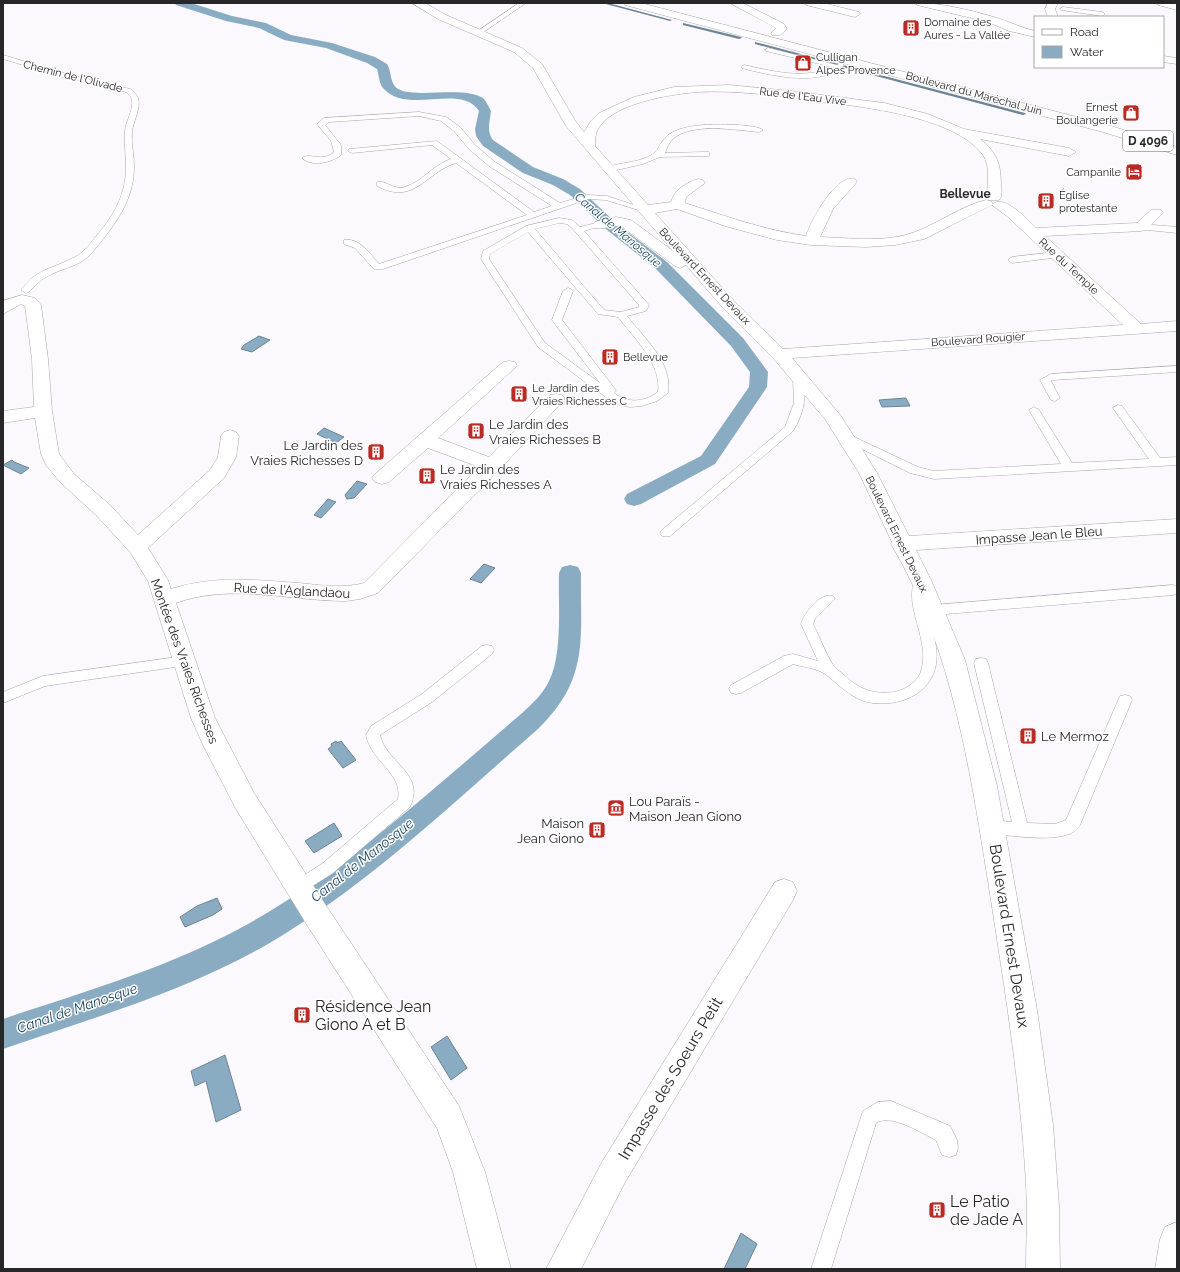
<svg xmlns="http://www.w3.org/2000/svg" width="1180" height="1272" font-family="Raleway,sans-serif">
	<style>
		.water { fill: #89acc3; stroke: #6c8494 }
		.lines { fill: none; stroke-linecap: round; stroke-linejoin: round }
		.stream { fill: #6c8494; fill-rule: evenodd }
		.canal { fill: #89acc3; fill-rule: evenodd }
		.service-casing { stroke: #a8a6ab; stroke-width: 1 }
		.minor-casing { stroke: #a8a6ab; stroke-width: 1 }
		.tertiary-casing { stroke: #a8a6ab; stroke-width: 1 }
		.primary-casing { stroke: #a8a6ab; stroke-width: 1 }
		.service { fill: #fff; fill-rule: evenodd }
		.minor { fill: #fff; fill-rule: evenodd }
		.tertiary { fill: #fff; fill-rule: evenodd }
		.primary { fill: #fff; fill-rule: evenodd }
		.labels { text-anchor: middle; stroke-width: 3; stroke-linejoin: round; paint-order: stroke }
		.far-poi-label { font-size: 11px; fill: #272628; stroke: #fff; text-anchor: start }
		.far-street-label { font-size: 11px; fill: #272628; stroke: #fff }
		.shield { fill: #fff; stroke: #686768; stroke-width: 1 }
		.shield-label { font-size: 12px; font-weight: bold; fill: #272628 }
		.far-neighbourhood-label { font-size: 12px; font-weight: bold; fill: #272628; stroke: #fff }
		.far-water-label { font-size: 12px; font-style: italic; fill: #133e58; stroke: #fff }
		.poi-label { font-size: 13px; fill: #272628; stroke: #fff; text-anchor: start }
		.street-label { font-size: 13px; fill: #272628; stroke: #fff }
		.water-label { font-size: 14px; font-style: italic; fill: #133e58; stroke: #fff }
		.near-street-label { font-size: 16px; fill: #272628; stroke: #fff }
		.near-poi-label { font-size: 16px; fill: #272628; stroke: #fff; text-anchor: start }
	</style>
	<rect width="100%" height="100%" fill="#fbf9fe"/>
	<g class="water">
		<polygon points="259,336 270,340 252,352 241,349 244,345"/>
		<polygon points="906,398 910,406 882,407 879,400"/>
		<polygon points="324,428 344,437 336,443 317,434"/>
		<polygon points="12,460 14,462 29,468 21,474 3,465"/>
		<polygon points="357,481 367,484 354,498 347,499 345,495"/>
		<polygon points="328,499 336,502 321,518 314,515"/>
		<polygon points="484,564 495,568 481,583 470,579"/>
		<polygon points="336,741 337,743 341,741 356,760 343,768 328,749 332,746 331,744"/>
		<polygon points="334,823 342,836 314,853 305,841"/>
		<polygon points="217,898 222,909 213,915 185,927 180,917 197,906"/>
		<polygon points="447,1036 467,1068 451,1080 431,1047"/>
		<polygon points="225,1055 241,1110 216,1122 206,1081 195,1086 191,1071"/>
		<polygon points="741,1233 757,1244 745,1269 724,1269"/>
	</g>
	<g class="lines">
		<g class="stream">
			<polygon points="602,3 608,3 672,20 670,21"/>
			<polygon points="683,23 741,37 742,38 739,39 683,25"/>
			<polygon points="755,42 1025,113 1026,114 1023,115 755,44"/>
		</g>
		<g class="canal">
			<path d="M175 3H191L232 16 266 23 291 35 332 43 375 57 387 64C391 70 390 79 394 85 404 102 462 84 483 98 486 101 489 107 491 111 490 121 486 131 493 140L533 167 563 179 580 189 617 224 667 262 743 338 768 372 767 387 715 464 641 504 634 506 627 504 624 499 627 494 701 456 749 387 750 372 731 346 655 268 607 230 570 195 553 185 523 173 483 146 476 136 475 129 479 111C461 83 408 115 384 89 379 85 379 75 377 69L367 63 326 48 284 40 259 28 226 21 176 5Z"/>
			<path d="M570 565 578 567 581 573C580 638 590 678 539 728 452 804 368 885 268 944 186 991 93 1018 3 1049V1019C86 991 171 967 248 924 348 868 434 788 521 714 532 704 543 694 549 681 563 653 558 604 559 573L562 567Z"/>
		</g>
		<g class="service-casing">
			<g id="service">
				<polygon points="519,3 526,3 482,33 478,33 478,31"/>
				<polygon points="1063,7 1102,12 1105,14 1102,16 1061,10 1060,9"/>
				<path d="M768 48 837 65 841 63 844 65C822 88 768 75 742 68V66L744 65C771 71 805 80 832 67L766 51 765 50Z"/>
				<path d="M3 55 67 74 130 89C148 100 133 117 132 133 131 144 134 155 134 166 134 195 121 216 104 238 97 246 91 256 81 262 59 273 47 271 29 292L26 293 21 290C37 268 53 269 75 257 85 252 91 242 98 234 115 214 126 193 126 167 126 155 124 143 125 131 126 118 140 101 126 92L63 77 3 59Z"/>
				<path d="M419 112 446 117 460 127 475 145 495 162 560 203 587 195 607 196 649 210 645 212 606 200 588 199 383 269H374L355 248 344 244V240C359 237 371 255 379 264L527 215 456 163C424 173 415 206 377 186V182C387 180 394 191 405 187 422 182 433 165 451 159L432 145 352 153 348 151 349 149 437 141 534 212 552 206 489 166 469 149 454 131 441 121 419 116 329 122 325 125 341 145V155C331 163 312 167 302 158 310 152 322 163 334 152L331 141 317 124 324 118Z"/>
				<path d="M704 125C714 124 756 124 763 130L759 132C735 130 692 122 673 139 669 142 667 148 665 153L706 152H709V156L660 157 643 164 608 172 604 170C611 163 635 163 645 158 661 152 656 147 666 137 675 128 692 126 704 125Z"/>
				<path d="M559 218 572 220 580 227 600 222 604 225 584 231 649 305 646 311 627 316C644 338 673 363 668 393L657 401 642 406 630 407 615 404 538 347 481 259 483 251 526 226ZM559 223 567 224 572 228 639 305V307L621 312 604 310 535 229ZM528 232 598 314 618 317C634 338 662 364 658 392 644 402 628 404 614 393L616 391 615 389 562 320 573 291 571 289 568 288 563 291 552 320 600 383 545 343 489 259 490 254Z"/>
				<polygon points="1141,224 1177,227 1177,233 1138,229 1138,225"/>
				<polygon points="1057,252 1060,253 1060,257 1012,263 1008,260 1012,257"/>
				<polygon points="1177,366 1177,372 1053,380 1051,381 1060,398 1055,401 1051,400 1040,380 1051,374"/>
				<path d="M798 373 803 376C807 396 804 414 793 431L670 536H662L660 533 662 530 785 427 794 403 793 376Z"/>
				<polygon points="1118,405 1122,406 1160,458 1177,457 1177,465 934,479 910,473 842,439 841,437 842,435 850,435 918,467 934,471 1061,464 1029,410 1034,407 1039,410 1072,463 1149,459 1113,408"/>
				<path d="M920 578 924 579C928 586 924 597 926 605 930 619 934 633 936 647 942 686 909 707 873 703 853 701 840 685 825 674 817 668 802 667 793 664L741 693 736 694 731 693 729 689 731 685 784 656 793 654 818 661 801 624C804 613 821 592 833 596L835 599 815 619 813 624C820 637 825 653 833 665 836 669 841 672 844 675 859 689 873 695 894 692 904 690 915 684 920 674 933 642 901 604 916 579Z"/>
				<polygon points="1173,585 1177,587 1177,593 1173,595 934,615 930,613 928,610 930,607 934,605"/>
				<path d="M487 645 492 646 494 650 492 654 432 702 380 735C386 763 426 773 410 807L333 873 300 894 294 892 292 887 294 882 323 863 398 799C403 773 372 763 366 735L371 726 422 694 482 646Z"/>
				<polygon points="184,656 189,657 191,661 189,665 45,686 3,703 3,692 43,676"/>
				<path d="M981 658 986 659 988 663 1027 823 1055 824 1066 820 1120 696 1125 695 1130 696 1132 700 1080 825C1070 846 1012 835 992 834L987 832 984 827 987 822 992 820 1012 822 974 663 976 659Z"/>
				<path d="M891 1101 950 1126 957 1140 958 1148 956 1155 949 1157 942 1155 936 1140C921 1133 891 1113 876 1123L831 1269H811L863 1111 878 1102Z"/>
			</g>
		</g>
		<g class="minor-casing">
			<g id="minor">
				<path d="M412 3H425L446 15 522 48 542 64 576 122 584 132 591 121 599 113 634 97 674 87 729 85 791 91 884 103 928 114 964 129 1069 148 1076 152 1069 156 980 139C1002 156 1001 171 1001 197L999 200H989L987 197C987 184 991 167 983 155 953 114 854 106 807 100 771 95 734 90 698 92 671 94 616 103 600 126 595 132 595 140 595 146L648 205 671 202C674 190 687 182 698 179L703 180 705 183 686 197 685 203C725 216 764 230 806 236 811 220 836 174 855 179L857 182 833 209 820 237C850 238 886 243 915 232 939 223 961 206 986 200L991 201 993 204C1004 194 1028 220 1036 228L1137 223 1151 210H1161L1163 213 1146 230 1141 231 1045 236 1141 324 1177 321V331L792 358 841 416 877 473 909 536 1177 519V533L916 550 931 580 965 660 997 786 1037 1010 1053 1125 1059 1206 1060 1269H1026C1026 1248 1027 1227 1027 1205 1023 1101 1006 997 990 894 971 775 953 648 891 544L892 542 859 473 825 419 773 358 723 308 686 265 680 268 675 266 621 226C612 225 604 230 595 228L593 225 595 222 616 217 631 220 673 251 566 126 533 68 514 52 438 19ZM992 205 1008 217 1123 325 783 349 735 302 655 213 677 209 725 226 777 240 811 245 866 247 895 245 924 239Z"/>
				<polygon points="730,3 743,3 784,24 787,29 780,35 772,35 771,33 776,28"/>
				<polygon points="805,3 823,3 859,12 860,14 855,17 806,5"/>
				<path d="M916 3C942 3 969 10 994 17 1008 21 1021 28 1035 31V37L1009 31 988 22 917 5Z"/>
				<polygon points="1048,3 1058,3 1055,9 1058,17 1048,17 1045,9"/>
				<polygon points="1157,3 1177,4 1177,10 1158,5"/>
				<polygon points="1163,56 1177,58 1177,64 1163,62"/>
				<path d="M22 295 35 298 41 305 48 359 52 411 59 454 74 474 110 505 138 535 210 470 218 457 221 436 224 432 230 430 236 432 239 436 236 457 224 478 148 548 168 580 171 589C216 575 254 580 299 583 319 585 344 589 364 583L479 467 428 448 389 482 382 484 375 482 372 478 375 474 503 362 509 361 515 362 517 366 438 438 489 457 550 395 556 394 562 395 565 399 500 469 378 593 360 599 346 601C290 601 230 583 176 603L215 718 254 793 327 907 459 1106 485 1172 511 1269H477L453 1172 437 1128 307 925 236 809 204 747 191 718 148 581 130 552 96 515 60 482 46 465 41 454 35 418 3 423V411L34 407 32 359 25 306 21 304 3 314V301Z"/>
				<polygon points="784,879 793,882 797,891 793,900 624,1184 581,1269 546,1269 602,1162 775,882"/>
			</g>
		</g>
		<g class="tertiary-casing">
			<polygon id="tertiary" points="1177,1222 1177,1269 1155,1269 1160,1239 1165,1227"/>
		</g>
		<g class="primary-casing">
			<polygon id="primary" points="624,3 641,3 1111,126 1177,147 1177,155 1103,132 625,5"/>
		</g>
		<use href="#service" class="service"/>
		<use href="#minor" class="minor"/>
		<use href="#tertiary" class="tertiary"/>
		<use href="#primary" class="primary"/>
	</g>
	<defs>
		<g id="building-square" transform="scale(0.9)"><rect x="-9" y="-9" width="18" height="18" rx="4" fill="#b92b24" stroke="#fff"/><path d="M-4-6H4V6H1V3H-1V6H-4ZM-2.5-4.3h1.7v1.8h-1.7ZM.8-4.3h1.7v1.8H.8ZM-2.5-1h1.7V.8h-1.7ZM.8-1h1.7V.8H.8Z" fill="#fff"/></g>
		<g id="shop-square" transform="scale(0.9)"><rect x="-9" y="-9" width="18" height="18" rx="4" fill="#b92b24" stroke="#fff"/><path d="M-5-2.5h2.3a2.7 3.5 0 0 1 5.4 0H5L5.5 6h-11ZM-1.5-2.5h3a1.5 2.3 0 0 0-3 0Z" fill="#fff"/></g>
		<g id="hotel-square" transform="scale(0.9)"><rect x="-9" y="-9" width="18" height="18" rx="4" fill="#b92b24" stroke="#fff"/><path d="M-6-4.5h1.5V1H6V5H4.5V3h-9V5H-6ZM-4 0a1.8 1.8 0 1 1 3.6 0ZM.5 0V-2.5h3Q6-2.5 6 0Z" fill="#fff"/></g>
		<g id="museum-square" transform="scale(0.9)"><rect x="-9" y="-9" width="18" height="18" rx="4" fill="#b92b24" stroke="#fff"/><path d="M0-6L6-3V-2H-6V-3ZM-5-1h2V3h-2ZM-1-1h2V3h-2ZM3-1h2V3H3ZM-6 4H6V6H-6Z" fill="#fff"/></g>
	</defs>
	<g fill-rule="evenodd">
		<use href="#building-square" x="911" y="28"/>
		<use href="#shop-square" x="803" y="63"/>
		<use href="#shop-square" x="1131" y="113"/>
		<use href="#hotel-square" x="1134" y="172"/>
		<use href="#building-square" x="1046" y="201"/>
		<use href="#building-square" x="610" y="357"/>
		<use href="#building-square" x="519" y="394"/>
		<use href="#building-square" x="476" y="431"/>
		<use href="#building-square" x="376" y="452"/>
		<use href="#building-square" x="427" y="476"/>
		<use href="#building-square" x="1028" y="736"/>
		<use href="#museum-square" x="616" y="808"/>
		<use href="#building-square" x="597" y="830"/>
		<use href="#building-square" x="302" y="1015"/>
		<use href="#building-square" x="937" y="1210"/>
	</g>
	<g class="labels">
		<g class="far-poi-label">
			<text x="924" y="26">Domaine des<tspan x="924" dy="13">Aures - La Vallée</tspan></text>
			<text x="816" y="61">Culligan<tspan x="816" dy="13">Alpes Provence</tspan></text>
			<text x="1118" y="111" text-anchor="end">Ernest<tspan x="1118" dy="13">Boulangerie</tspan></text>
			<text x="1121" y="176" text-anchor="end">Campanile</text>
			<text x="1059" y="199">Église<tspan x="1059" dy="13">protestante</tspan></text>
			<text x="623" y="361">Bellevue</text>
			<text x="532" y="392">Le Jardin des<tspan x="532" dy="13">Vraies Richesses C</tspan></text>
		</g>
		<g class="far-street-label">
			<text transform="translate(73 76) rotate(14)" y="4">Chemin de l'Olivade</text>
			<text transform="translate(974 93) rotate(15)" y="4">Boulevard du Maréchal Juin</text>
			<text transform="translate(803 96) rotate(7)" y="4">Rue de l'Eau Vive</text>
			<text transform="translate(1069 266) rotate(43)" y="4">Rue du Temple</text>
			<text transform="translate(705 276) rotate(47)" y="4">Boulevard Ernest Devaux</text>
			<text transform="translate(978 339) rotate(-4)" y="4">Boulevard Rougier</text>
			<text transform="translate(897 534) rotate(64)" y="4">Boulevard Ernest Devaux</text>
		</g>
		<rect class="shield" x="1123" y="131" width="50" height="20" rx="3"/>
		<g class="shield-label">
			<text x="1148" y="145">D 4096</text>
		</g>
		<g class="far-neighbourhood-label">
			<text x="965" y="198">Bellevue</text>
		</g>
		<g class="far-water-label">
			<text transform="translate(618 230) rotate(40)" y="4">Canal de Manosque</text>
		</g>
		<g class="poi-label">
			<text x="489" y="429">Le Jardin des<tspan x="489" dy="15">Vraies Richesses B</tspan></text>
			<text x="363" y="450" text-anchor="end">Le Jardin des<tspan x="363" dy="15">Vraies Richesses D</tspan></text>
			<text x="440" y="474">Le Jardin des<tspan x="440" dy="15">Vraies Richesses A</tspan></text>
			<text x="1041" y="741">Le Mermoz</text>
			<text x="629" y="806">Lou Paraïs -<tspan x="629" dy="15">Maison Jean Giono</tspan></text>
			<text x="584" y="828" text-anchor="end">Maison<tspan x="584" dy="15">Jean Giono</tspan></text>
		</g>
		<g class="street-label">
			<text transform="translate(1039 535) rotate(-4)" y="5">Impasse Jean le Bleu</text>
			<text transform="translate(292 590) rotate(3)" y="5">Rue de l'Aglandaou</text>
			<text transform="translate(185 661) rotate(70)" y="5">Montée des Vraies Richesses</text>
		</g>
		<g class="water-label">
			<text transform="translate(362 860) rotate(-38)" y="5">Canal de Manosque</text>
			<text transform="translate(77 1008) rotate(-19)" y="5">Canal de Manosque</text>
		</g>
		<g class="near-street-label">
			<text transform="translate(1010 936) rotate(81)" y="6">Boulevard Ernest Devaux</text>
			<text transform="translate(670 1078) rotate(-59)" y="6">Impasse des Soeurs Petit</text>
		</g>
		<g class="near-poi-label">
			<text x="315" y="1012">Résidence Jean<tspan x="315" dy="18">Giono A et B</tspan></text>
			<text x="950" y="1207">Le Patio<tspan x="950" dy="18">de Jade A</tspan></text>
		</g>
	</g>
	<rect width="1180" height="1272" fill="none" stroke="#272628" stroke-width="8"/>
	<rect x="1034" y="16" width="130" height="52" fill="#ffffff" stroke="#a9a8a9"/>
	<rect x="1042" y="29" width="20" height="6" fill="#ffffff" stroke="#a9a8a9"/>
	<text x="1070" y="36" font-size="12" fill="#272628">Road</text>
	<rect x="1042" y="46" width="20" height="12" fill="#89acc3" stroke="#a9a8a9"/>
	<text x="1070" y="56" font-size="12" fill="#272628">Water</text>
</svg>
